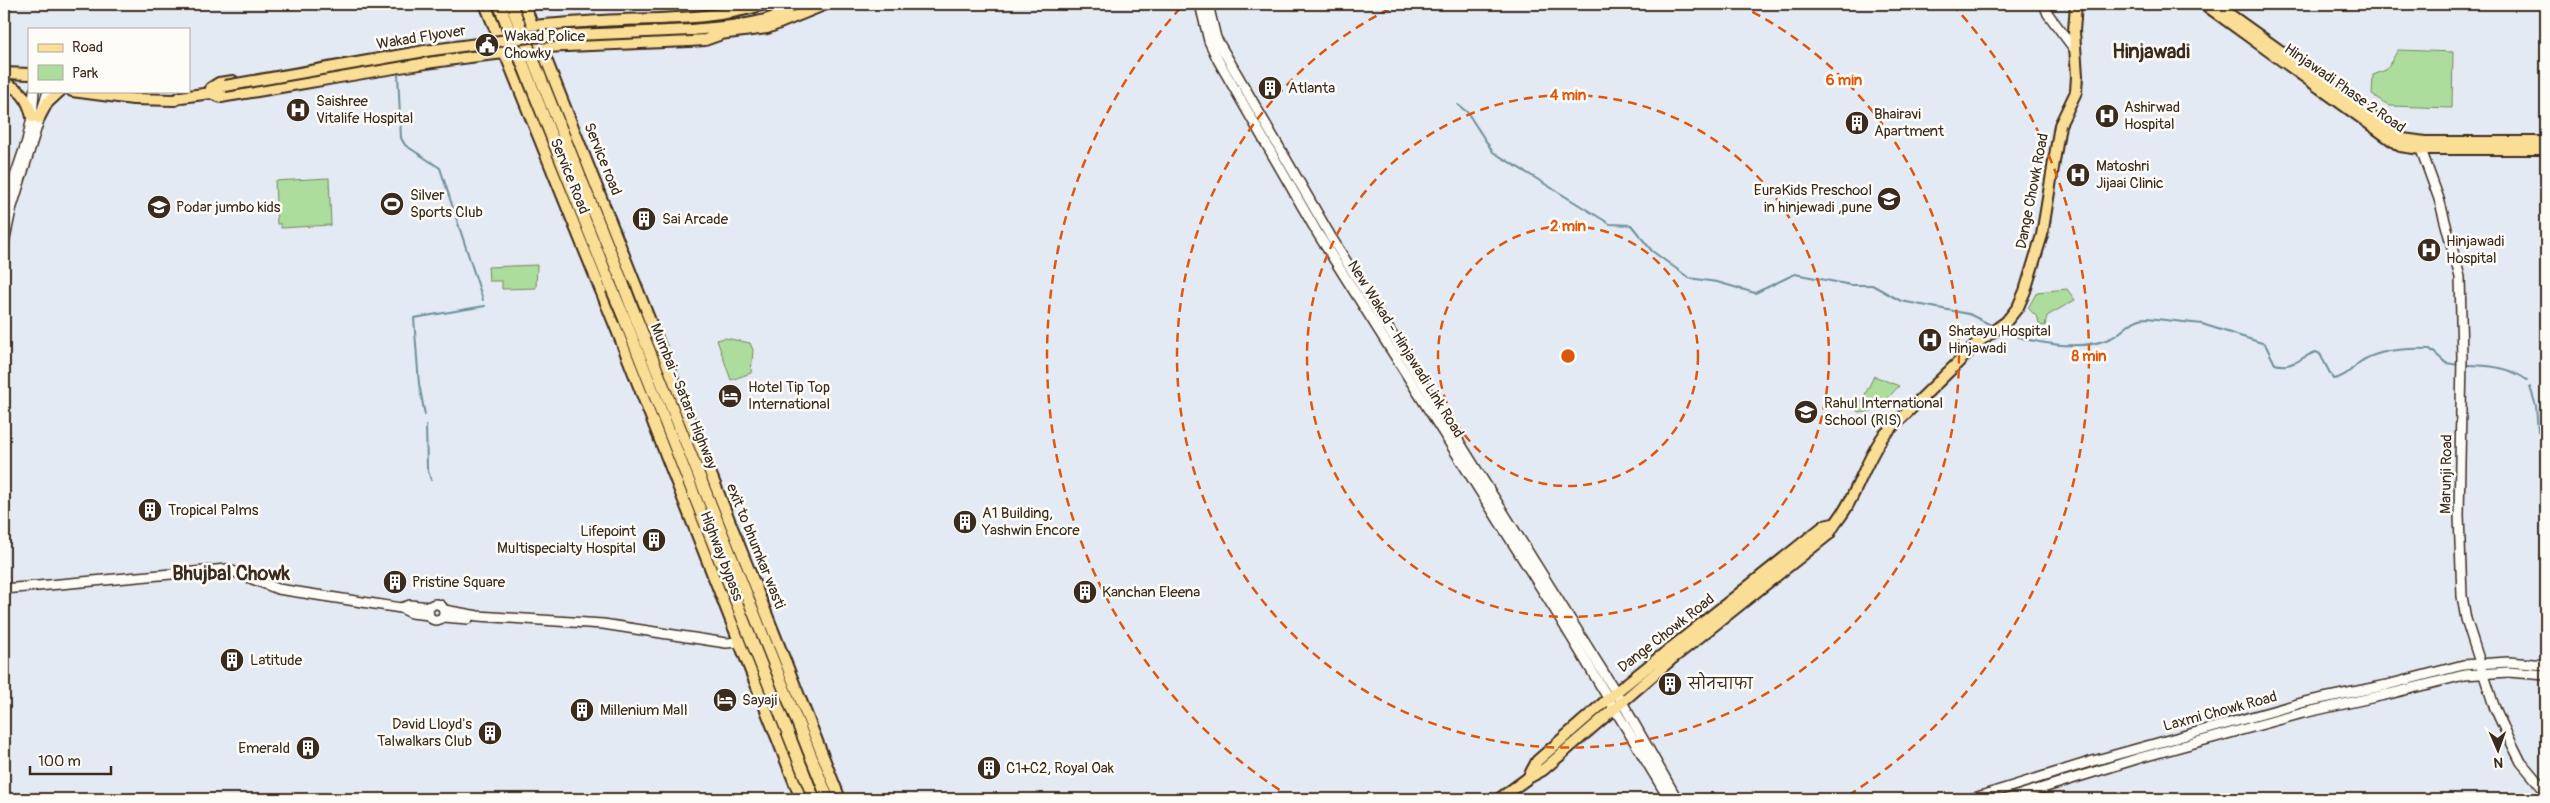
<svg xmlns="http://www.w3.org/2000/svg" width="2550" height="803" font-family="Pangolin,'Playpen Sans Deva',sans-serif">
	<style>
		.green { fill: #addd9d; stroke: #74845e }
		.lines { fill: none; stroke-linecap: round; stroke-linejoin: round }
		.stream { stroke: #6b909a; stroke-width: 2 }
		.secondary-casing { stroke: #3b2a1e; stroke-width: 12 }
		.primary-casing { stroke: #3b2a1e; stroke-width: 14 }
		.highway-casing { stroke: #3b2a1e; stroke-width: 15 }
		.secondary { stroke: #fdfcf7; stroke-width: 9 }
		.primary { stroke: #fbde96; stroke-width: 10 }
		.highway { stroke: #fbde96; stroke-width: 11 }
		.primary-bridge-casing { stroke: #3b2a1e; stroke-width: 14; stroke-linecap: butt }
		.highway-bridge-casing { stroke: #3b2a1e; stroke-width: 15; stroke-linecap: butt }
		.primary-bridge { stroke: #fbde96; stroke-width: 10 }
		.highway-bridge { stroke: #fbde96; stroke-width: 11 }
		.ring { fill: none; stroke: #df570d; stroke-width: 2.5; stroke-dasharray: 9 6 }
		.labels { text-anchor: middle; stroke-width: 5; stroke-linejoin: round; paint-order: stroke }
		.poi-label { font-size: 15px; fill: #3b2a1e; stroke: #fdfcf7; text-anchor: start }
		.street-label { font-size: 15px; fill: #3b2a1e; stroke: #fdfcf7 }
		.district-label { font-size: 20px; font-weight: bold; fill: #3b2a1e; stroke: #fdfcf7 }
		.centre { fill: #df570d; stroke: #fdfcf7; stroke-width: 2.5 }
		.ring-label { font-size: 15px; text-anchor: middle; font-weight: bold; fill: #df570d; stroke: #fdfcf7; stroke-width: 5; stroke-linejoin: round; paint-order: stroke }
	</style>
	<rect width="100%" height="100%" fill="#e4eaf4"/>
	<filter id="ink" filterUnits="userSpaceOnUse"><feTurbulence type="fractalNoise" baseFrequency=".02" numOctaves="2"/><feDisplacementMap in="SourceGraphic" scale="10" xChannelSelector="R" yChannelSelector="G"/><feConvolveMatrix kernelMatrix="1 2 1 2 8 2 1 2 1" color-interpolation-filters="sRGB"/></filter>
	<g filter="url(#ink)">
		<g class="green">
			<polygon points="2398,50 2453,52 2452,108 2390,106 2372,95 2373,75 2386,70"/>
			<polygon points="329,178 331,225 281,228 281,224 277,224 275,181"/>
			<polygon points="537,265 536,288 502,289 502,281 489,281 488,267"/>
			<polygon points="2067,289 2075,300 2047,316 2045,326 2039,325 2038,318 2028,308 2037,292"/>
			<polygon points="725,338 750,343 753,350 751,373 731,380 717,340"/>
			<path d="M1874 376 1899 386C1888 397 1875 418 1857 411Z"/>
		</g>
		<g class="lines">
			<g class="stream">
				<polyline points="398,73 401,138 405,145 440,168 483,300"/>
				<polyline points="1458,105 1467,112 1493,152 1610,224 1631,225 1652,251 1689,278 1717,282 1755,293 1795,274 1851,285 1872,285 1901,301 1969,314 1993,326"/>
				<path d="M2002 330C2030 344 2082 352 2111 338 2125 332 2130 318 2147 318L2202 324 2265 344 2275 364C2293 369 2300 357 2316 352L2320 354 2333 379C2348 377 2353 365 2365 359 2384 349 2409 348 2430 349L2446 363 2459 365"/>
				<path d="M2466 365C2488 365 2509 367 2527 380"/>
				<polyline points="2530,387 2536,406 2538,432 2546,439"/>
				<polyline points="425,415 419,384 414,318 485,306"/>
				<polyline points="426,426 427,468 431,480"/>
			</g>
			<g class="secondary-casing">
				<g id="secondary">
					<polyline points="1200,4 1209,41 1218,60 1318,234 1555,610 1669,799"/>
					<polyline points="1208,4 1216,38 1331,237 1622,702 1677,799"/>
					<polyline points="2044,4 2048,14 2075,50"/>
					<polyline points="2419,144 2439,199 2460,277 2462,358 2459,515 2462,596 2466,619 2494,706 2505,730 2521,762 2546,792"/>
					<polyline points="4,209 27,141 32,117 34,91"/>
					<polyline points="4,243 11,210 48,91"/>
					<polyline points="4,589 227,569 278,589 401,608 411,613 429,615"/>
					<circle cx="436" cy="612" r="8"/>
					<polyline points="401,608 410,605 430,607"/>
					<polyline points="444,610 478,616 603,624 726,643 739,642"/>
					<polyline points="443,617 468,619"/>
					<polyline points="1971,799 2093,761 2305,702 2387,685 2463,665 2508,662 2546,665"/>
					<polyline points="2007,799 2143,757 2303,713 2389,694 2464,675 2508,672 2546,675"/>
				</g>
			</g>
			<g class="primary-casing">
				<g id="primary">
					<polyline points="485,4 616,328 801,799"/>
					<polyline points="524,4 840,799"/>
					<polyline points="2204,4 2400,146 2421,149 2546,149"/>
					<polyline points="2215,4 2403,139 2425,142 2546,142"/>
					<path d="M533 26C556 24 579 22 602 21 657 18 711 21 765 4"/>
					<path d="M692 30C717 27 778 26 793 4"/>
					<polyline points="712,35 767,28 826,4"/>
					<polyline points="542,47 689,41 705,40 719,35"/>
					<polyline points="4,73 29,74"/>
					<path d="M4 83C21 89 28 99 32 117"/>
					<polyline points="211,88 219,83 233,81"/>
					<polyline points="72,91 133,99 175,100 181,97 219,92"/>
					<path d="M213 94 221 97C316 82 409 63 505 53"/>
					<polyline points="39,118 47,103 60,91"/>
					<polyline points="1528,778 1537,761 1616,692 1824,526 1833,524"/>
					<path d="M1499 799 1528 778 1543 770 1673 658 1829 534C1834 524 1841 517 1846 508 1860 484 1868 457 1884 435L1981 340 2006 322 2018 307 2025 291 2042 235 2060 125 2076 92 2077 76 2074 31 2076 4"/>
				</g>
			</g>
			<g class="highway-casing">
				<g id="highway">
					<polyline points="499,4 612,289"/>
					<polyline points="511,4 623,284"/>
					<polyline points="505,53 517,51"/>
					<polyline points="635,315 828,799"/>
					<polyline points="625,320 814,799"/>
				</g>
			</g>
			<use href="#secondary" class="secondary"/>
			<use href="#primary" class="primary"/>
			<use href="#highway" class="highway"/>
			<g class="primary-bridge-casing">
				<polyline id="primary-bridge" points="225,86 425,51 529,37 692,30"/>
			</g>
			<g class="highway-bridge-casing">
				<g id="highway-bridge">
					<polyline points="623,284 635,315"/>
					<polyline points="612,289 625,320"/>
				</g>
			</g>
			<use href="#primary-bridge" class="primary-bridge"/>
			<use href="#highway-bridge" class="highway-bridge"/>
		</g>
	</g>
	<g class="ring">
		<circle cx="1568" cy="356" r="130"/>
		<circle cx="1568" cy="356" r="261"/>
		<path d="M1739 5A391 391 0 1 1 1397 5"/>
		<path d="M1292 798A521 521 0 0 1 1184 4M1952 4A521 521 0 0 1 1844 798"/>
	</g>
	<defs>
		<g id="civic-disc" transform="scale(1.25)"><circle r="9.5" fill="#3b2a1e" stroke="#fdfcf7"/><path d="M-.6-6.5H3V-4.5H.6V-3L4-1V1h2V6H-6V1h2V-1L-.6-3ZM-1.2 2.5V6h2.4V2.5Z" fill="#fff"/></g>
		<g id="building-disc" transform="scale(1.25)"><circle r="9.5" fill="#3b2a1e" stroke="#fdfcf7"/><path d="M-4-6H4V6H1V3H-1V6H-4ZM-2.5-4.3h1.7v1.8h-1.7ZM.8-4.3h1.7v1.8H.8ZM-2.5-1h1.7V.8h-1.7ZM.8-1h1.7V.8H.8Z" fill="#fff"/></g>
		<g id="hospital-disc" transform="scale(1.25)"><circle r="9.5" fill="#3b2a1e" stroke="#fdfcf7"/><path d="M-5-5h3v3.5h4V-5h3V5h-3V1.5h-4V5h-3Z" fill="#fff"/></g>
		<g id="school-disc" transform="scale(1.25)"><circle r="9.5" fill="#3b2a1e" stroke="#fdfcf7"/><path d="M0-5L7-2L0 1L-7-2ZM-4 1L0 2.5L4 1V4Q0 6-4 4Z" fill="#fff"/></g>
		<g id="stadium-disc" transform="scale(1.25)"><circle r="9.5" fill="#3b2a1e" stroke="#fdfcf7"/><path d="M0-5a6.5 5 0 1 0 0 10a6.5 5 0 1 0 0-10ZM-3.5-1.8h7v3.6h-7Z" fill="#fff"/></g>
		<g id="hotel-disc" transform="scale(1.25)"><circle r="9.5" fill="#3b2a1e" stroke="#fdfcf7"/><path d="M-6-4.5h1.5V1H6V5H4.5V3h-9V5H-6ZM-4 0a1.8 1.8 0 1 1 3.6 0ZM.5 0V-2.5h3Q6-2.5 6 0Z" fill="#fff"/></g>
	</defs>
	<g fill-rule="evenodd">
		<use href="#civic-disc" x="487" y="45"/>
		<use href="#building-disc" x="1270" y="88"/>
		<use href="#hospital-disc" x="298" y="110"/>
		<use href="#hospital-disc" x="2107" y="116"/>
		<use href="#building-disc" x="1857" y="123"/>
		<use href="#hospital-disc" x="2078" y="175"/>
		<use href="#school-disc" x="1889" y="199"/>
		<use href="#stadium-disc" x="392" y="204"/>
		<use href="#school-disc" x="159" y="207"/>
		<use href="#building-disc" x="644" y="219"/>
		<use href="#hospital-disc" x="2429" y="250"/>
		<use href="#hospital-disc" x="1930" y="340"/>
		<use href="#hotel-disc" x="730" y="396"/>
		<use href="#school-disc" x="1806" y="412"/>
		<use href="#building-disc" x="150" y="510"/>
		<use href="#building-disc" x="965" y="522"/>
		<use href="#building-disc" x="654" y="540"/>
		<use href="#building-disc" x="395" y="582"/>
		<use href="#building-disc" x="1085" y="592"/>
		<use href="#building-disc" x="232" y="660"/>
		<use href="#building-disc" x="1670" y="684"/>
		<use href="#hotel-disc" x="725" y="700"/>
		<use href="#building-disc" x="582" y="710"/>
		<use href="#building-disc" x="490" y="733"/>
		<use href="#building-disc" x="308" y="748"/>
		<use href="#building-disc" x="989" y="768"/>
	</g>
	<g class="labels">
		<g class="poi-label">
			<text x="504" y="41">Wakad Police<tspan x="504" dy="17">Chowky</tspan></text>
			<text x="1288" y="93">Atlanta</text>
			<text x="316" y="106">Saishree<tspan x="316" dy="17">Vitalife Hospital</tspan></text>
			<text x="2124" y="112">Ashirwad<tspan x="2124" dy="17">Hospital</tspan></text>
			<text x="1874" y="119">Bhairavi<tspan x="1874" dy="17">Apartment</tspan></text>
			<text x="2096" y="171">Matoshri<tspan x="2096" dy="17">Jijaai Clinic</tspan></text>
			<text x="1872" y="195" text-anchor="end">EuraKids Preschool<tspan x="1872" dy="17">in hinjewadi ,pune</tspan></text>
			<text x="410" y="200">Silver<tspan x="410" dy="17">Sports Club</tspan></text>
			<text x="176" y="212">Podar jumbo kids</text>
			<text x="662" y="224">Sai Arcade</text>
			<text x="2446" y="246">Hinjawadi<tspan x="2446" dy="17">Hospital</tspan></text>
			<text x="1948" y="336">Shatayu Hospital<tspan x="1948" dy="17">Hinjawadi</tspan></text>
			<text x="748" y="392">Hotel Tip Top<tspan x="748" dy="17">International</tspan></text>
			<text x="1824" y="408">Rahul International<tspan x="1824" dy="17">School (RIS)</tspan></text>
			<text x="168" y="515">Tropical Palms</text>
			<text x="982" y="518">A1 Building,<tspan x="982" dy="17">Yashwin Encore</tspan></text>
			<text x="636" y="536" text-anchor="end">Lifepoint<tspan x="636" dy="17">Multispecialty Hospital</tspan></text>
			<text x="412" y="587">Pristine Square</text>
			<text x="1102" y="597">Kanchan Eleena</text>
			<text x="250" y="665">Latitude</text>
			<text x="1688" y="689">सोनचाफा</text>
			<text x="742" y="705">Sayaji</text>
			<text x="600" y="715">Millenium Mall</text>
			<text x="472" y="729" text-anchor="end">David Lloyd's<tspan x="472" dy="17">Talwalkars Club</tspan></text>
			<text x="290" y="753" text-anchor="end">Emerald</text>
			<text x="1006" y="773">C1+C2, Royal Oak</text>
		</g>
		<g class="street-label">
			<text transform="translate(421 37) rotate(-9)" y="5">Wakad Flyover</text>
			<text transform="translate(2345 88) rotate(35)" y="5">Hinjawadi Phase 2 Road</text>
			<text transform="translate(603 159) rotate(68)" y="5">Service road</text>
			<text transform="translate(570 176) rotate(68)" y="5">Service Road</text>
			<text transform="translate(2032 191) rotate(-79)" y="5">Dange Chowk Road</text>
			<text transform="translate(1406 349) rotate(58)" y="5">New Wakad - Hinjawadi Link Road</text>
			<text transform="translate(684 396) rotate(68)" y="5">Mumbai - Satara Highway</text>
			<text transform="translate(2446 474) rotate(-89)" y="5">Marunji Road</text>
			<text transform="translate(756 546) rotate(68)" y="5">exit to bhumkar wasti</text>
			<text transform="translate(722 556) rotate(69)" y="5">Highway bypass</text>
			<text transform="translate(1666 633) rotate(-38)" y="5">Dange Chowk Road</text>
			<text transform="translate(2220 711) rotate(-15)" y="5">Laxmi Chowk Road</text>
		</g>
		<g class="district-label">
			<text x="2151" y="58">Hinjawadi</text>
			<text x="231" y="580">Bhujbal Chowk</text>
		</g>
	</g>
	<circle cx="1568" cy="356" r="8" class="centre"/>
	<g class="ring-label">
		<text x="1844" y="85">6 min</text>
		<text x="1568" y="100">4 min</text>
		<text x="1568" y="231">2 min</text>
		<text x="2089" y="361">8 min</text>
	</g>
	<rect width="2550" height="803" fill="none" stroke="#fdfcf7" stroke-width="20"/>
	<rect x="10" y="10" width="2530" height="783" fill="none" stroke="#3b2a1e" stroke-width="2" filter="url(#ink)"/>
	<rect x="28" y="28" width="162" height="65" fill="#fdfcf7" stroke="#afa8a0"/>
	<rect x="38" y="44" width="25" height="8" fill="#fbde96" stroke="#afa8a0"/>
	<text x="72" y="52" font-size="15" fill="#3b2a1e">Road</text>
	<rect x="38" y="65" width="25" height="15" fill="#addd9d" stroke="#afa8a0"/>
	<text x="72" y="78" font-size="15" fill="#3b2a1e">Park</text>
	<g transform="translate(2498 750) rotate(178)" stroke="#fdfcf7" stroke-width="4" paint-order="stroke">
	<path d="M0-4L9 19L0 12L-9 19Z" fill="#3b2a1e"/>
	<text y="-8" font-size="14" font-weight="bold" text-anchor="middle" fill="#3b2a1e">N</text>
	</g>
	<path d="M30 766v8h81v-8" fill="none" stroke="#3b2a1e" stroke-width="2.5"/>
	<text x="38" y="766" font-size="15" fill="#3b2a1e" stroke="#fdfcf7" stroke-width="4" paint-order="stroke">100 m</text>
</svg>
